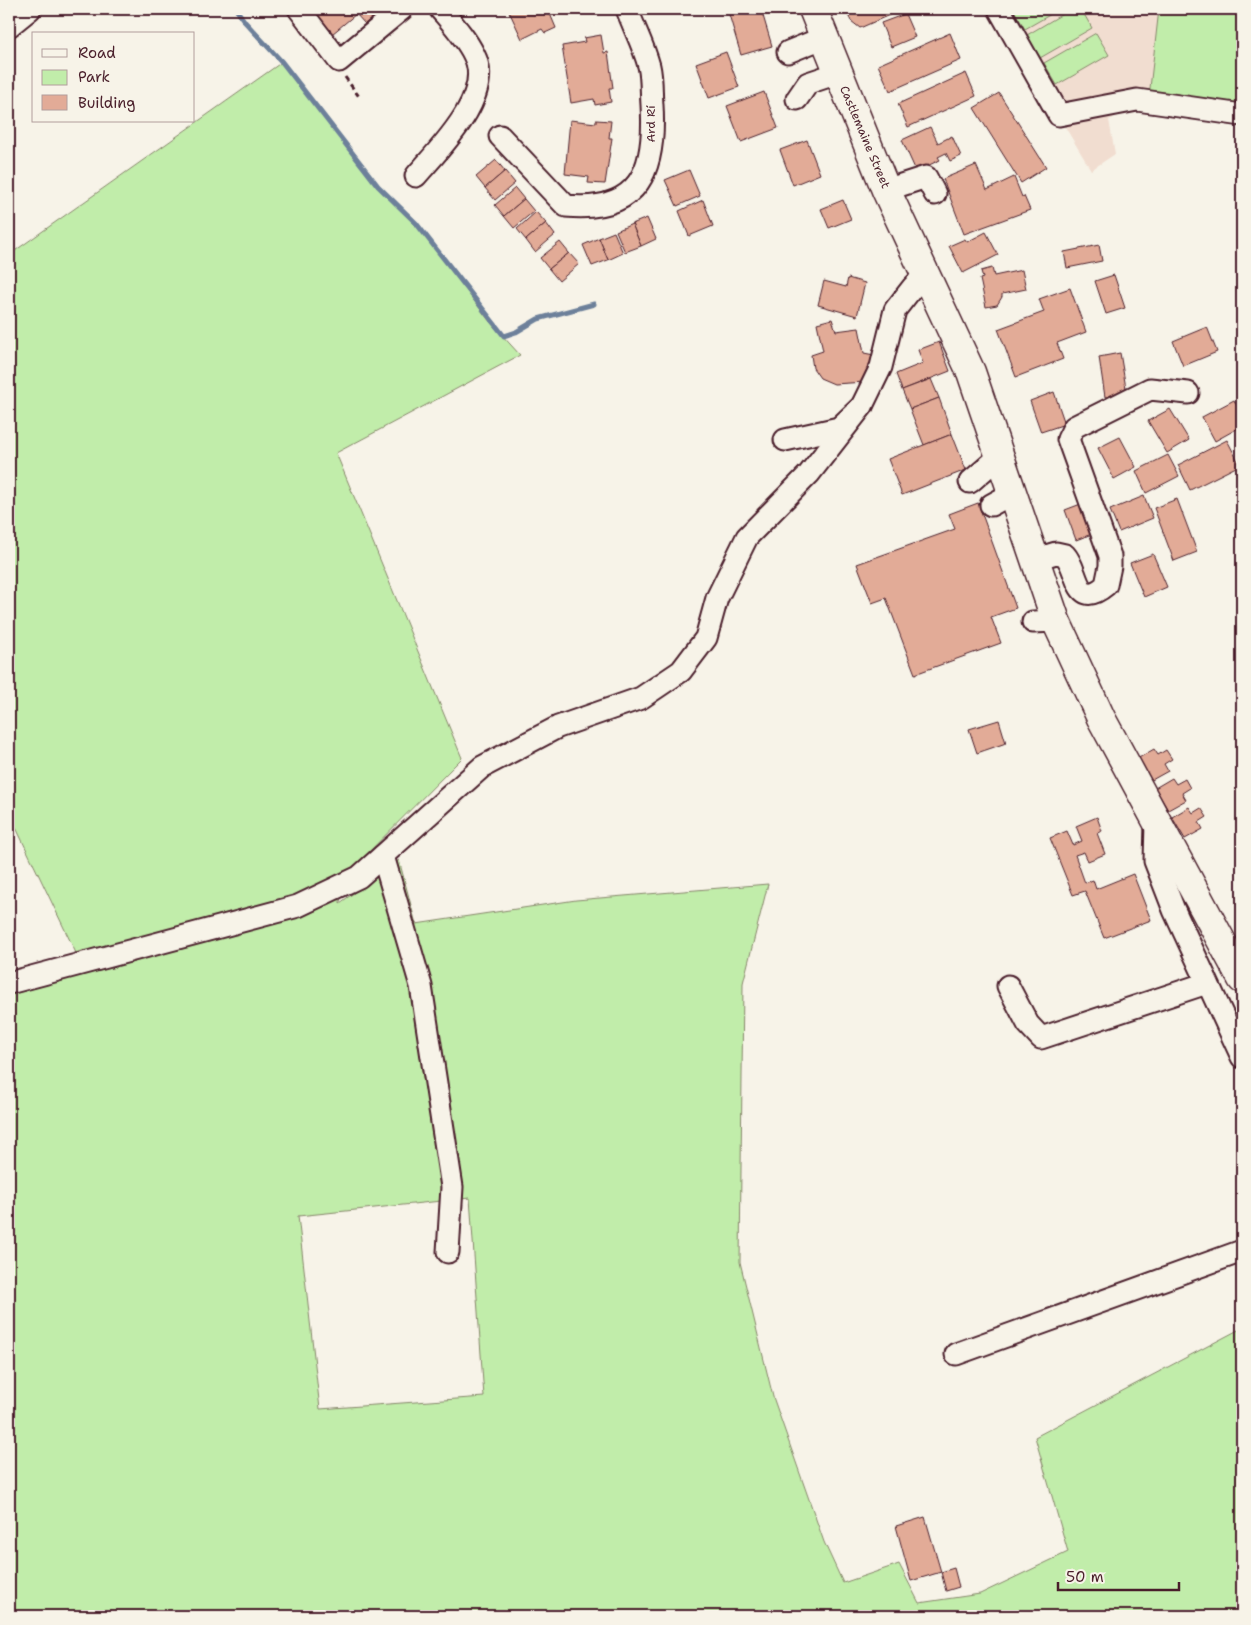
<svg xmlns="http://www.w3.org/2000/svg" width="1251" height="1625" font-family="'Shantell Sans',sans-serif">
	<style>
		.built { fill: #f1ddd0 }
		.green { fill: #c1edaa; stroke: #86866a; fill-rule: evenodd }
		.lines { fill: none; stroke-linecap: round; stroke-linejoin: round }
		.stream { stroke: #6d809a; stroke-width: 5 }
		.building { fill: #e2ab97; stroke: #4a1f2b }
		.minor-casing { stroke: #4a1f2b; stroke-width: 25 }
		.major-casing { stroke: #4a1f2b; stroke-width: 31 }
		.path { stroke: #4a1f2b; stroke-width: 3; stroke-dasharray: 5 4; stroke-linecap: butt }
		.minor { stroke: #f7f3e8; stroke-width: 21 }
		.major { stroke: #f7f3e8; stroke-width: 28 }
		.labels { text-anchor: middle; stroke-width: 4; stroke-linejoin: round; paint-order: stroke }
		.street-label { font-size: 12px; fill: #4a1f2b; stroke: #f7f3e8 }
	</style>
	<rect width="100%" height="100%" fill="#f7f3e8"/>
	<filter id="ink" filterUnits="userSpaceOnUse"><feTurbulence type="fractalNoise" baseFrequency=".02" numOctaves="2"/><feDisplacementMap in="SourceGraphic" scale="10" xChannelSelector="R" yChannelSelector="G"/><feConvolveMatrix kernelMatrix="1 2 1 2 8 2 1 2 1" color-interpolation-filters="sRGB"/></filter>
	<g filter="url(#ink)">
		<polygon class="built" points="994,9 1242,9 1136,106 1109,120 1115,154 1091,170"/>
		<g class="green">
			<polygon points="1013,9 1060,9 1025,29"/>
			<polygon points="1071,9 1081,9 1092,28 1040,58 1027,35"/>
			<polygon points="1159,9 1242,9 1242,108 1149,97"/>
			<polygon points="1096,33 1109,55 1057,85 1044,63"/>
			<path d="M282 62 378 186 416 223 490 322 520 355 336 453 462 758 342 879 340 903 399 860 416 924 576 900 768 884 743 983 740 1262 773 1397 824 1542 843 1583 899 1564 919 1603 980 1594 1068 1552 1035 1437 1242 1328V1616H9V995L86 974 9 813V255ZM470 1198 484 1397 320 1409 298 1216Z"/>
		</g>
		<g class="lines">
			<polyline class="stream" points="236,9 245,22 282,62 378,186 416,223 504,336 516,332 538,319 594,304"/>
		</g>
		<g class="building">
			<polygon points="311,9 383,9 365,24 356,14 332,34"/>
			<polygon points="508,9 548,9 556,28 545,33 542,29 522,39"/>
			<polygon points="736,9 761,9 772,46 741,55 728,11"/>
			<polygon points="845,9 903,9 860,28 851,21"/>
			<polygon points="905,14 915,37 891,47 881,23"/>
			<polygon points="950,33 961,60 890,91 878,65"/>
			<polygon points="601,35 604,53 608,52 613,88 609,88 611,102 595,105 594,99 571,103 562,46 585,42 584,38"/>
			<polygon points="726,52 739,87 709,98 696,63"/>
			<polygon points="966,73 976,96 908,127 898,104"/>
			<polygon points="764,92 778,128 741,142 727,106"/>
			<polygon points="999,93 1046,167 1021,183 974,108"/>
			<polygon points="570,120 596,123 596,120 611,121 609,138 612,138 605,184 588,183 589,177 565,174"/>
			<polygon points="930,127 938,143 952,136 961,156 950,161 946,153 938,157 940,160 916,171 902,140"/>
			<polygon points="807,140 820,174 793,185 780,150"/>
			<polygon points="496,160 505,171 485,188 476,177"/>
			<polygon points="976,165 987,190 1014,177 1022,197 1024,196 1030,210 964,234 943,179"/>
			<polygon points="689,170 700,196 677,206 665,180"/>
			<polygon points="505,171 515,183 495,200 485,188"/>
			<polygon points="515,188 524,199 504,216 495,205"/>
			<polygon points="524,199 534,211 514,228 504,216"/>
			<polygon points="703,200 713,226 689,236 679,211"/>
			<polygon points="843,200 851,219 829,228 821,209"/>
			<polygon points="536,212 546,223 526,240 517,229"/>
			<polygon points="647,218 656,239 641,246 632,224"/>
			<polygon points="546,223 555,235 535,252 526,240"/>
			<polygon points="632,224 641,246 625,252 616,231"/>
			<polygon points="614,232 623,253 608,260 599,238"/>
			<polygon points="986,232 998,255 963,273 949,246 965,239 967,242"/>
			<polygon points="599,238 608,260 592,266 583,245"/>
			<polygon points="560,242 569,253 549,269 540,258"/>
			<polygon points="1099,245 1102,261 1067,268 1064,252"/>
			<polygon points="569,253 579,264 559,281 549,269"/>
			<polygon points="992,268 994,276 1022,270 1026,289 1002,294 1002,297 997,305 986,307 980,279 983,278 981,271"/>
			<polygon points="1114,275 1125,308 1106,314 1095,281"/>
			<polygon points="848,278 865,283 857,316 818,305 824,281 846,287"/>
			<polygon points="1070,288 1086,332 1057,343 1063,359 1016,377 998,329 1044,312 1039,299"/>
			<polygon points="832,319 836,331 859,328 864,353 874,355 865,382 834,384 820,378 813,368 811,355 823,351 817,323"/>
			<polygon points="1207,327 1217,352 1183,366 1173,341"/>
			<polygon points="939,342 950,371 902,390 896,374 923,363 918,350"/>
			<polygon points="1120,353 1127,394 1105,397 1099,357"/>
			<polygon points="931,379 939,398 910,409 902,390"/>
			<polygon points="1054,392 1065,424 1041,432 1030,401"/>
			<polygon points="939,398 952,434 924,445 910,409"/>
			<polygon points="1234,400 1242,415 1242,426 1215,441 1202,417"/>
			<polygon points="1170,409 1189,440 1167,453 1148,421"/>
			<polygon points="952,434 966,470 902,495 888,459"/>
			<polygon points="1120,437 1136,467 1114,479 1098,448"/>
			<polygon points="1227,440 1240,465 1190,490 1178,465"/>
			<polygon points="1168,455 1179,476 1146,493 1136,471"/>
			<polygon points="1144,496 1153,518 1119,532 1110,510"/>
			<polygon points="1177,499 1197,552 1174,561 1154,508"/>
			<polygon points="1086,502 1097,532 1076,540 1065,510"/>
			<polygon points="978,503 1016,608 991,617 1001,643 915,674 886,598 872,603 857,564 955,529 949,514"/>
			<polygon points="1153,554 1167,587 1144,597 1130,563"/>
			<polygon points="999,720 1006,743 977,753 969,729"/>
			<polygon points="1154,749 1158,755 1166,750 1172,759 1164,764 1168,771 1150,781 1137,759"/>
			<polygon points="1172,778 1176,784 1185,779 1190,788 1182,793 1186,800 1168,810 1155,788"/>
			<polygon points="1189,807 1193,813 1201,808 1207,817 1199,822 1203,829 1185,839 1172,817"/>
			<polygon points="1097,817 1102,831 1097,833 1105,854 1088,861 1084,852 1075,855 1085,883 1093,880 1096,889 1133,874 1151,920 1104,938 1085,891 1073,895 1050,838 1067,831 1073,845 1082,841 1076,826"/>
			<polygon points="925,1517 941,1572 911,1581 896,1526"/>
			<polygon points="954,1568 959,1587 946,1591 941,1572"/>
		</g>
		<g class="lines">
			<g class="minor-casing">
				<g id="minor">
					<polyline points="299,9 339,61 402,9"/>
					<polyline points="999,9 1059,115 1137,100 1242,115"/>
					<polyline points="9,26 30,9"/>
					<polyline points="788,52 825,37"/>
					<polyline points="797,99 808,83 838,73"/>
					<path d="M500 136 566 206C640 213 656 170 652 105 651 92 652 78 649 66 644 47 634 28 627 9"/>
					<path d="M416 176C439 149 495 95 474 55 466 38 452 23 440 9"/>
					<polyline points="886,190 926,177 935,194"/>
					<polyline points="785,440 839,428 862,406 881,367 895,310 913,287 926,274"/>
					<polyline points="970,482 1000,456"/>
					<polyline points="991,505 1011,494"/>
					<path d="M1036 559 1056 553 1065 555C1079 570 1075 611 1106 585L1110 566V556L1068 439 1074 427 1150 389 1188 393"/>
					<polyline points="1033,622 1056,621"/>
					<polyline points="1156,822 1155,861 1174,910 1242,1057"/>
					<polyline points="383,856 421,986 452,1187 448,1252"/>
					<polyline points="9,983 298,906 359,877 482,767 558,727 641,698 681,671 706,638 717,598 747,537 809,474 862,406"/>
					<polyline points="1008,986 1028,1024 1041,1038 1207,983"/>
					<polyline points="956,1354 1242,1251"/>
				</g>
			</g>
			<g class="major-casing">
				<polyline id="major" points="813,9 886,190 971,372 1056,621 1101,718 1242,979"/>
			</g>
			<polyline class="path" points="345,77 360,98"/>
			<use href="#minor" class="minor"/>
			<use href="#major" class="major"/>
		</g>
	</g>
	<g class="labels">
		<g class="street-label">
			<text transform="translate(651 124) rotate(-90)" y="4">Ard Rí</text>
			<text transform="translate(865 137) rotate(67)" y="4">Castlemaine Street</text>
		</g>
	</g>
	<rect width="1251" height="1625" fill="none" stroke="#f7f3e8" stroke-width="30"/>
	<rect x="15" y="15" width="1221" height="1595" fill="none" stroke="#4a1f2b" stroke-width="2" filter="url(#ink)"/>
	<rect x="32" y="32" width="162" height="90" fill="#f7f3e8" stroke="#b29e9c"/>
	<rect x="42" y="49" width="25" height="8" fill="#f7f3e8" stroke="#b29e9c"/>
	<text x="78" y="58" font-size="15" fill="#4a1f2b">Road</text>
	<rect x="42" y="70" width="25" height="15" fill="#c1edaa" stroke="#b29e9c"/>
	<text x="78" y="82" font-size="15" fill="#4a1f2b">Park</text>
	<rect x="42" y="95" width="25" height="15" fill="#e2ab97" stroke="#b29e9c"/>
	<text x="78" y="108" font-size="15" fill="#4a1f2b">Building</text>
	<path d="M1058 1582v8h121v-8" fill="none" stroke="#4a1f2b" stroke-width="2.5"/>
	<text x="1066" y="1582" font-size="15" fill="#4a1f2b" stroke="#f7f3e8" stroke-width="4" paint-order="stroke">50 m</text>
</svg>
